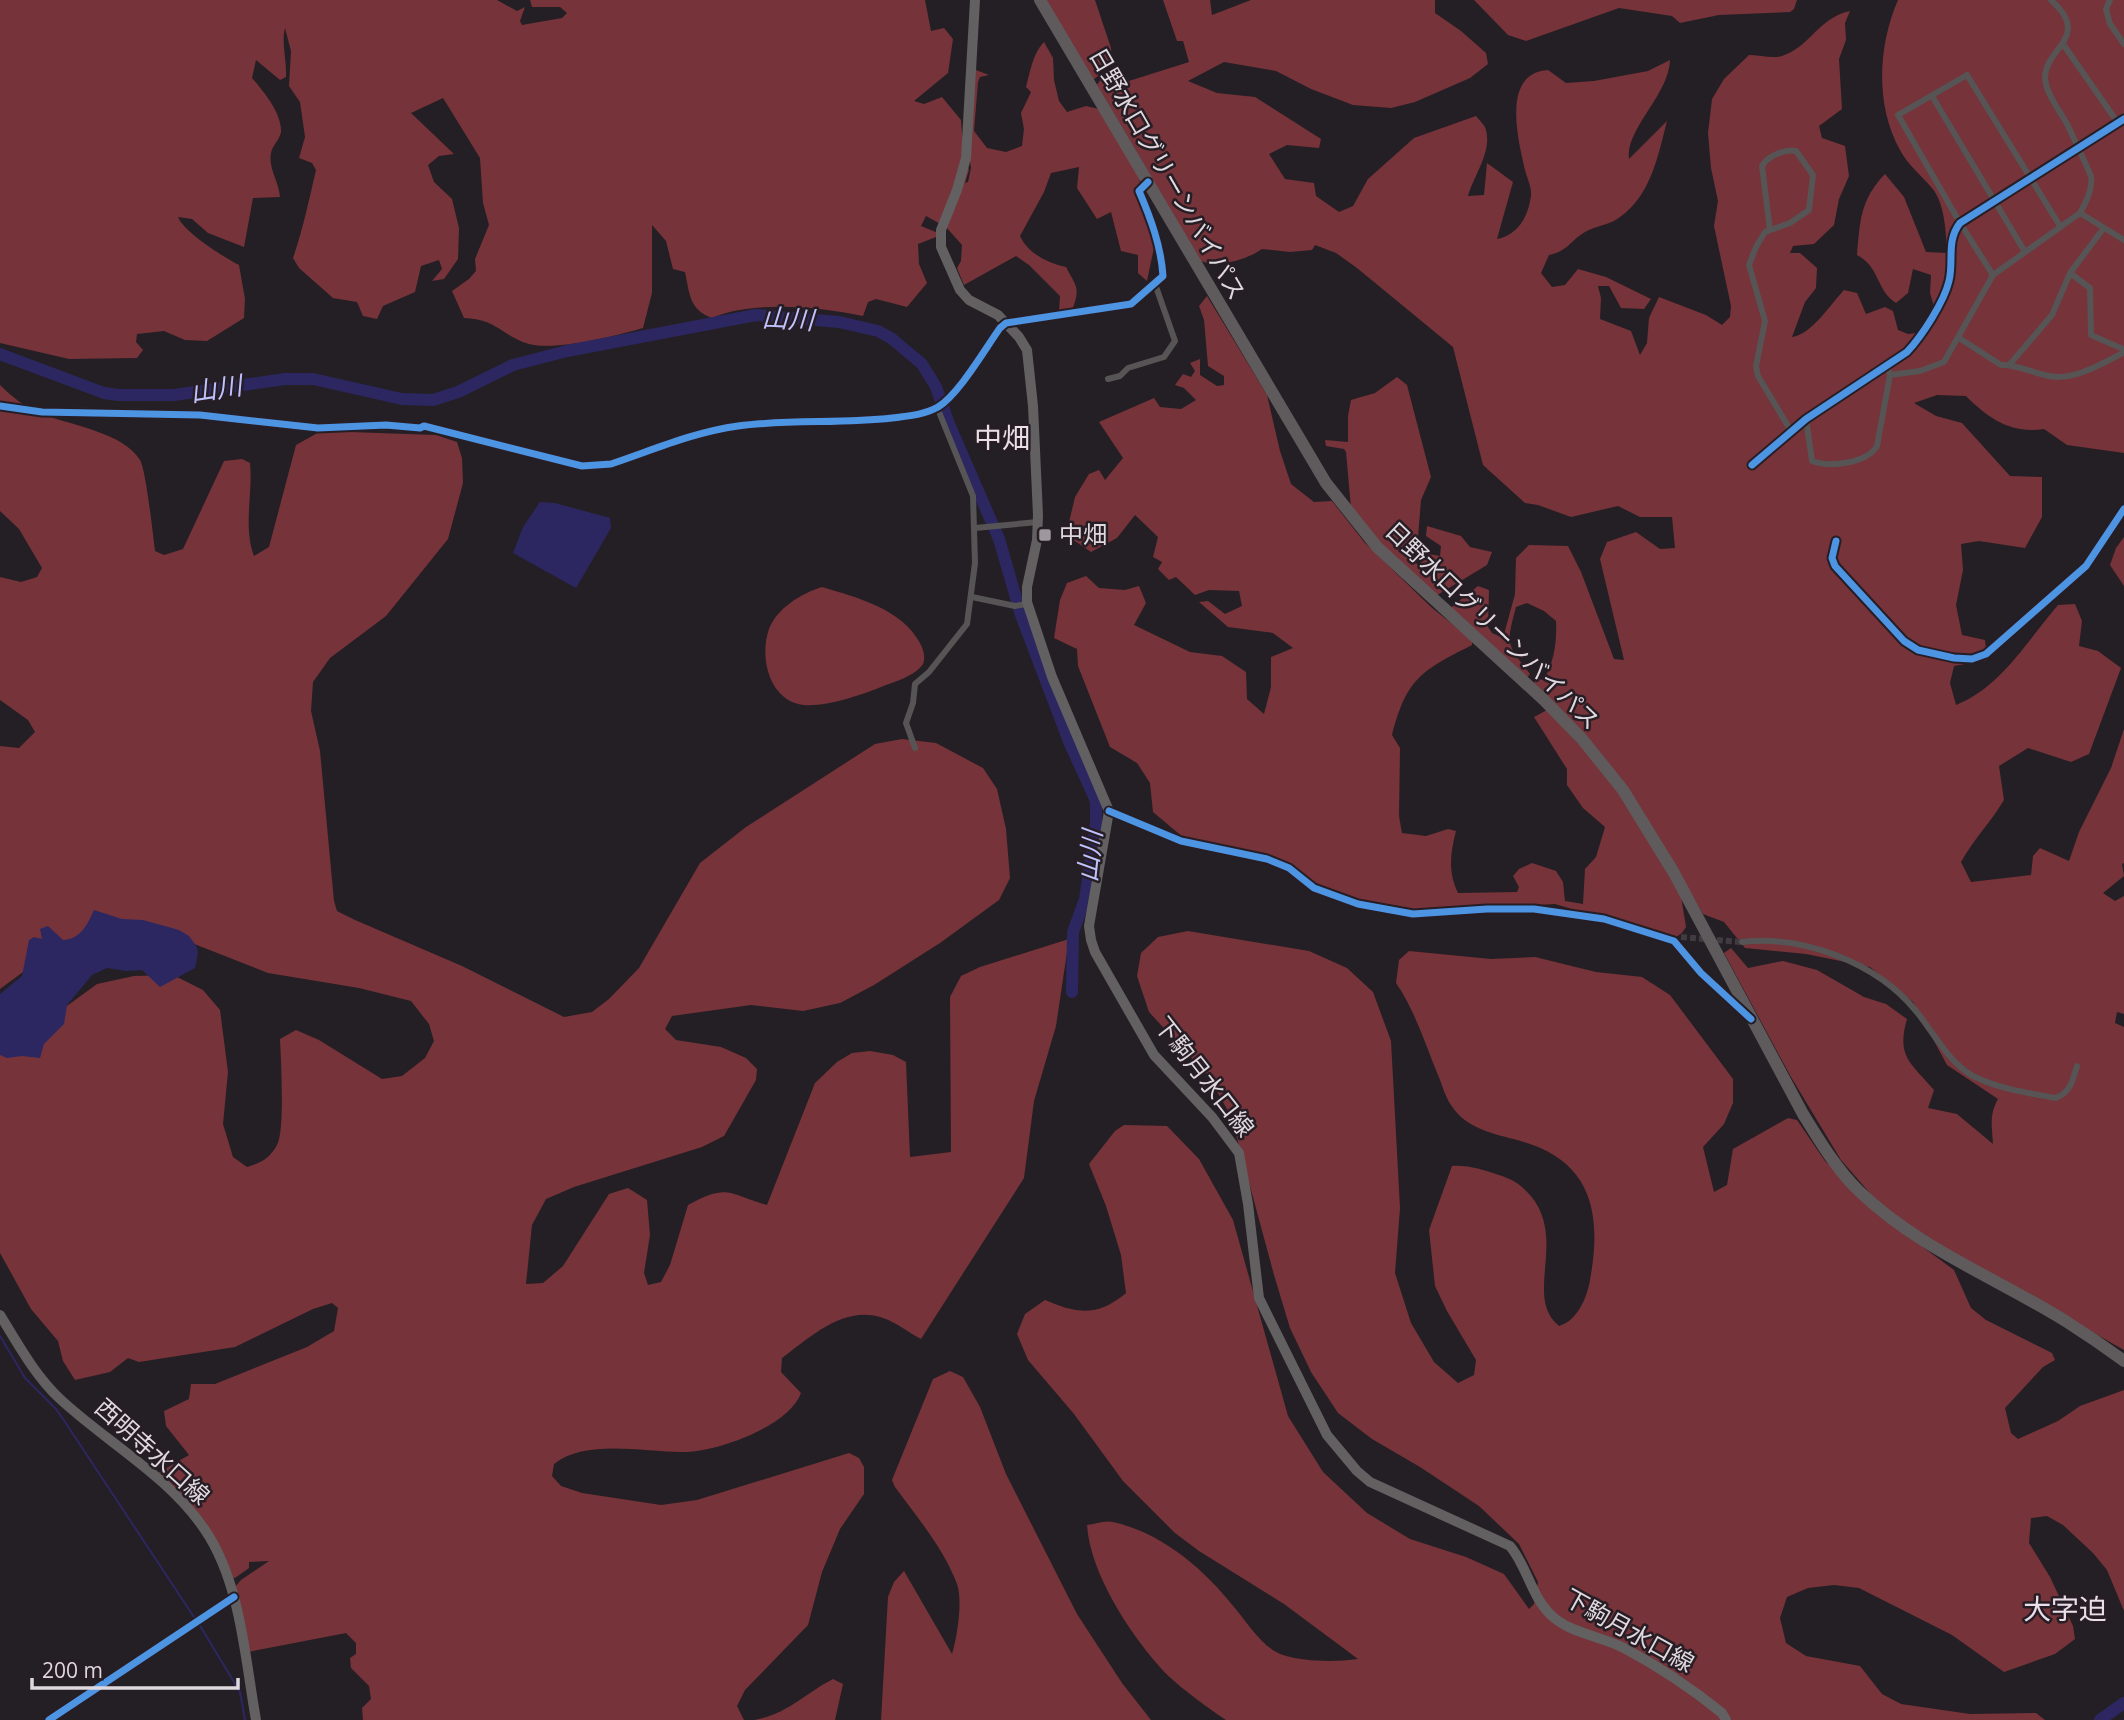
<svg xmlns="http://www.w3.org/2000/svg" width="2124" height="1720" font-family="'Open Sans','Noto Sans JP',sans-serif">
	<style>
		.forest { fill: #763339 }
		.water { fill: #2c2761 }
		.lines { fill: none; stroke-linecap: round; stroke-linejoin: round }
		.stream { stroke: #2c2761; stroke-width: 2 }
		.river { stroke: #2c2761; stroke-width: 12 }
		.street-tunnel { stroke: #403b40; stroke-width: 6; stroke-dasharray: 6 3; stroke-linecap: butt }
		.street { stroke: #565455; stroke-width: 6 }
		.secondary { stroke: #626061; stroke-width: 10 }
		.highway { stroke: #5f5a5c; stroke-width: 12 }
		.cycleway-casing { stroke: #261d25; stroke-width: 11 }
		.cycleway { stroke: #4d94e3; stroke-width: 7 }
		.poi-dot { fill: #9e979d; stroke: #261d25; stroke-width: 2.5 }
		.labels { text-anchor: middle; stroke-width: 5; stroke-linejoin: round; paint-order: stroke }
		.street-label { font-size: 24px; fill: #dfd8de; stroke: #261d25 }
		.poi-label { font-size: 24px; fill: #dfd8de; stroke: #261d25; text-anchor: start }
		.water-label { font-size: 26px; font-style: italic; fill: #bfc3fd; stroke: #261d25 }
		.quarter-label { font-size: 28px; fill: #eadee9; stroke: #261d25 }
	</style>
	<rect width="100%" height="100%" fill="#241f24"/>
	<g class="forest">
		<path d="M0 0H497L517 11 525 7 520 21 522 25 562 18 567 13 560 7H532L530 0H925L931 31 944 28 953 39 948 73 914 101 924 104 942 97 961 120 964 158 969 170 965 183 968 182 971 168 969 155 974 73 976 70 989 75 980 77 978 82 974 131 987 148 1006 152 1022 146 1024 129 1021 113 1031 92 1026 87C1030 72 1033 53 1044 42L1053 58 1054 80 1059 101 1067 112 1086 106 1099 109 1137 168 1144 203 1156 238 1147 281 1138 273V255L1121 251 1111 212 1097 219 1077 188 1079 167 1051 173 1044 192 1020 236C1028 253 1047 263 1066 267 1076 286 1081 288 1072 310L1059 311 1060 296 1029 265 1016 256 964 285 957 268 961 261 962 245 946 227 926 216 921 226 938 233 936 237 918 244 919 264 927 283 907 307 876 299 868 302 863 316C821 307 752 300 712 318 689 309 690 295 685 272L673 269 666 241 652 225V293L643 328C616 336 556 351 529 344 502 336 497 319 464 318L452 291 469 279 476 271 475 259 489 225 483 203 480 158 443 98 411 113 454 154 439 156 428 165 434 182 452 199 459 228 458 259 444 279 432 281 442 269 439 260 421 266 415 292 383 306 377 319 363 316 357 302 333 298 299 268 293 258C303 229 309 200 316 170L312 163 299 158 305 137 300 102 289 86 291 51 285 28C281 43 287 61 286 77L280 80 256 60 252 78C263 91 282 113 281 132 280 139 272 146 271 153 268 168 279 182 280 197L253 198 244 247 208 233 192 219 178 217C184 232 223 257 239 265L245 299 244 318 207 341 185 340 164 331 137 334 136 342 143 350 137 358 69 359 0 343Z"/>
		<polygon points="1043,0 1095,0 1111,48 1112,61 1099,71 1098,76 1093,80"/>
		<path d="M1163 0H1210L1212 15 1251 0H1435V13L1461 31 1486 53 1488 64 1470 78 1415 102 1391 108 1353 105 1311 89 1276 71 1224 62 1188 81 1217 93 1255 97 1321 139 1319 148 1287 145 1269 154 1285 179 1314 183 1316 196 1339 212 1353 206 1368 179 1414 138 1476 116C1479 120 1485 125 1486 130 1492 152 1474 175 1468 196L1484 195 1487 163 1513 182 1497 239C1518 235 1528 217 1531 196 1532 188 1527 178 1525 170 1518 139 1501 73 1548 70L1566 83 1594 81 1648 71 1670 60C1669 95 1625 129 1629 159L1667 121C1658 156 1651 195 1620 217 1610 225 1595 226 1585 232 1570 241 1568 251 1549 255L1541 273 1552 287 1565 285 1578 269 1606 277 1651 299 1644 309 1621 308 1609 286H1598L1601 298 1600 319 1631 331 1640 355 1647 343 1649 318 1659 297 1706 315 1722 325 1730 317 1731 306 1714 226 1718 201 1711 168 1708 133 1712 99 1724 79 1749 55C1759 55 1773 59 1782 56 1810 47 1818 18 1850 11L1845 23 1846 40 1839 59 1842 109 1819 126 1822 138 1845 146 1849 176 1839 199 1834 225 1814 244 1793 246 1790 253H1800L1817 268 1816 288 1805 302 1792 337C1812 334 1829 306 1844 290L1857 293 1866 314 1885 307 1893 311 1898 330 1908 334 1926 332 1936 313 1930 293 1931 275 1913 269 1908 293 1896 303C1875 289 1881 268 1857 255 1860 221 1860 200 1885 174L1904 197 1926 252 1947 253C1946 233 1945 202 1931 187 1921 175 1907 164 1900 150 1875 105 1878 46 1898 0H2124V453L2067 445 2044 429C2011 434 1989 419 1966 396L1937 395 1914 403 1936 416 1962 423 2010 476 2042 477V517L2025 548 1979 541 1961 544 1963 570 1956 605 1962 635 1985 640 1987 660 1954 666 1950 683 1956 705C2001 687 2027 641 2058 605L2075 604 2082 621 2079 646 2098 651 2121 668 2089 754 2071 762 2028 748 1999 766 2004 800C1991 822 1973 840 1961 862L1971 882 2031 875 2033 856 2040 848 2069 861 2079 832 2111 768 2124 729V863L2122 864 2124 876 2103 893 2115 901 2124 896V1014L2117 1012 2115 1023 2124 1027V1350L1921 1235 1876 1200 1841 1160 1791 1077 1724 953 1731 948 1748 968 1783 961 1817 970 1864 997 1886 1004 1907 1019C1896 1057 1911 1063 1934 1090L1928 1108 1957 1114 1993 1144C1992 1127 1989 1115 1998 1099L1947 1065 1913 1002 1870 967 1806 954 1745 948 1724 922 1703 914 1641 809 1533 684 1537 679 1544 680C1554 662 1557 642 1556 621L1544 611 1527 603 1516 607C1506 645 1506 643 1530 674L1527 678 1449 609 1478 586 1489 590 1488 627 1492 633 1503 638 1515 594 1516 558 1529 545 1568 546 1581 572 1614 659 1624 660 1600 559 1607 542 1636 532 1660 549 1675 548 1672 517H1640L1618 506 1571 517 1538 505 1525 503 1483 465 1453 347 1357 268 1336 253 1315 245 1312 250 1290 252 1262 249C1246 260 1218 268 1201 261L1097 85 1102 77 1118 68 1129 81 1189 62 1183 41H1177Z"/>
		<polygon points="1474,0 1797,0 1794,9 1790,12 1719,15 1680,23 1672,16 1619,8 1526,41 1508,35"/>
		<path d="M1207 296 1267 395 1280 451 1291 484 1314 502 1332 501 1365 543 1431 607 1472 640V645C1421 671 1407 678 1392 735L1400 748 1399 816 1402 833 1426 836 1448 829 1456 831C1450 854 1448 872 1458 893L1517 892 1519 887 1513 876 1519 869 1532 863 1556 871 1563 882 1565 901 1583 904 1585 869 1596 857 1605 827 1583 808 1567 785V769L1534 717 1547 710 1588 754 1623 798 1681 896 1686 927 1682 933 1673 939 1555 904 1407 912 1345 897 1316 884 1287 862 1184 838 1153 812 1150 783 1137 763 1110 747 1078 666 1077 649 1054 638 1060 600 1067 583 1086 576 1099 588 1125 590 1139 586 1146 603 1134 625 1190 652 1222 656 1246 672 1247 699 1264 714 1271 687V657L1293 648 1273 633 1228 627 1199 602 1208 601 1225 614 1242 606 1239 591 1209 590 1195 595 1176 577 1169 580 1158 569 1162 562 1153 557 1158 537 1135 515 1117 538 1091 552 1066 535 1075 497 1089 474 1099 470 1105 480 1123 458 1099 422 1154 398 1160 407 1181 409 1196 400 1184 388 1175 385 1183 374 1191 377 1195 371 1190 363 1200 359V375L1217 386 1224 385V376L1208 366 1204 320 1199 306Z"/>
		<polygon points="1397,377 1407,385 1431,477 1421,500 1417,550 1409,556 1418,565 1429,554 1440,556 1441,546 1426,536 1427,526 1461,536 1470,547 1492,552 1487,565 1434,597 1374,536 1351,508 1346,452 1344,449 1326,446 1325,440 1348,442 1348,416 1351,400 1375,393"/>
		<path d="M0 385C11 396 25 407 39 413 69 425 123 432 140 460 146 470 153 535 155 551L164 555 183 549 224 461 242 459 250 463C253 494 243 527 254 556L269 547 296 445 321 431 436 435 457 442 462 458 463 483 448 539 386 616 330 658 313 682 311 711 320 751 334 901 337 911 355 920 462 966 564 1017 592 1012 609 999 639 968 700 863 746 827 875 744 902 739 936 743 983 768 997 789 1006 829 1010 878 999 900 940 943 874 985 840 1003 803 1011 751 1005 672 1016 665 1029 676 1040 721 1047 746 1058 757 1069 756 1080 724 1136 702 1147 574 1187 546 1199 532 1225 526 1284 543 1283 563 1266 609 1194 628 1188 647 1200 650 1235 644 1273 648 1285 661 1282 670 1265 688 1205C729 1183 728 1194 767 1205L815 1083 837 1062 852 1053 870 1051 893 1055 906 1062 910 1157 951 1152 950 997 961 976 980 967 1069 939 1056 1026 1034 1101 1024 1178 921 1339C909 1333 896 1322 883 1318 845 1304 810 1337 782 1358L781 1372 801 1393C789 1426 719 1451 686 1452 646 1453 587 1438 554 1464L552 1476 561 1486 582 1493 661 1505 697 1500 849 1453 859 1458 864 1467V1494L840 1529 822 1572 808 1625 745 1690 737 1706 744 1720H363L362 1708 371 1699 369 1686 351 1668 350 1658 356 1654V1643L346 1633 248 1652 235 1587 241 1580 269 1561 249 1562V1568L235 1578 232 1577 226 1559 158 1473 189 1455 166 1426 164 1411 189 1399 191 1384H215L307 1347 334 1331 338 1308 332 1303 313 1309 235 1347 139 1362 128 1358 110 1372 75 1380 63 1361 58 1341 31 1309 0 1253V1055L97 984 134 976 173 975 203 990 220 1010 228 1072 223 1124 233 1157 247 1167C261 1163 270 1158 277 1145 285 1132 281 1058 280 1039L296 1030 319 1040 382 1079 402 1076 425 1058 434 1041 429 1024 411 1001 359 988 268 973 141 923 61 944 0 989V746L19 748 35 732 28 720 0 700V577L21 582 37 577 42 568 19 529 0 511Z"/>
		<polygon points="2124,537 2124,586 2110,565 2116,548"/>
		<path d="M822 587C856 597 902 609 920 643 923 649 926 657 923 664 915 676 894 682 881 687 861 695 826 707 804 705 769 701 759 657 769 629 777 608 802 593 822 587Z"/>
		<path d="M1188 931 1309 951 1347 968 1373 992 1391 1041 1400 1208 1395 1273 1411 1323 1434 1362 1458 1383 1474 1375 1476 1360 1447 1311 1435 1286 1429 1230 1452 1166C1469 1165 1483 1170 1499 1175 1514 1180 1520 1184 1530 1195 1568 1239 1523 1297 1559 1326 1577 1321 1587 1298 1590 1280 1601 1220 1595 1166 1530 1144 1501 1134 1469 1133 1451 1105 1446 1098 1443 1088 1440 1080 1426 1047 1416 1012 1396 983L1399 960 1409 951 1491 959 1535 957 1596 972 1642 977 1670 995 1733 1079V1103L1724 1124 1703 1147 1714 1192 1727 1185 1733 1149 1788 1118 1797 1120 1825 1161 1882 1217 1954 1270 1971 1308 1986 1320 2052 1353 2055 1360 2043 1367 2005 1408 2011 1433 2018 1439 2058 1421 2080 1406 2124 1390V1611L2107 1570 2093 1553 2063 1525 2047 1516 2031 1518 2029 1543 2050 1577 2073 1626 2075 1639 2055 1654 2004 1672 1952 1635 1859 1588 1834 1585 1808 1588 1787 1597 1780 1618 1786 1643 1806 1656 1860 1666 1882 1694 1901 1704 1970 1714 2036 1713 2045 1720H1226C1207 1707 1173 1683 1159 1666 1128 1631 1090 1572 1087 1525 1095 1524 1105 1520 1113 1522 1162 1533 1204 1569 1234 1607 1248 1623 1262 1648 1283 1655 1305 1662 1336 1662 1358 1659L1284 1604 1199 1551 1175 1533 1123 1481 1074 1414 1028 1360 1017 1334 1025 1314 1045 1300C1078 1314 1097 1317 1126 1293L1121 1255 1106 1206 1089 1164 1115 1131 1124 1125 1167 1126 1199 1159 1233 1220 1288 1416 1323 1472 1367 1513 1410 1539 1466 1557 1504 1574 1529 1609 1534 1604 1538 1582 1519 1544 1479 1506 1420 1467 1372 1439 1338 1413 1311 1372 1290 1328 1274 1275 1231 1116 1208 1076 1149 1012 1137 976 1141 953 1158 937Z"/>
		<path d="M950 1371 963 1377 980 1407 1006 1474 1077 1614 1122 1683 1151 1720H881L888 1597 894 1582 904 1571 952 1654C957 1638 963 1601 957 1584 944 1549 917 1517 895 1487L892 1480 933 1379Z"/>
		<path d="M833 1679 843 1684 835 1720H754C788 1714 804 1694 833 1679Z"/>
	</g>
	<g class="water">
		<polygon points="540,502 555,503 610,518 611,528 576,588 513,553 523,527"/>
		<path d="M94 910 122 919 143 920 179 930 189 936 197 947 198 953 195 968 160 987 142 970 126 971 107 968 92 975 67 1005 64 1024 44 1044 40 1058 22 1056 7 1058 0 1055V994L22 976 29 940 34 937 42 939 40 929 48 926 63 940C81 939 87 925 94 910Z"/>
	</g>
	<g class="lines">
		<g class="stream">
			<polyline points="0,1336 25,1378 56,1409 65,1422 196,1620"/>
			<polyline points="199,1624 240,1692 245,1720"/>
		</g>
		<g class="river">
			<polyline points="0,354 104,393 118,395 174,395 285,379 313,379 402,399 433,400 458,392 513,365 567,351 756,315 839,322 878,331 891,338 922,364 936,387 949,424 999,539 1021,615 1070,744 1096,801 1096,823 1085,899 1073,932 1072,992"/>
			<polyline points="2100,1720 2124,1703"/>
		</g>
		<polyline class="street-tunnel" points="1681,937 1742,942"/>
		<g class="street">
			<polyline points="2110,0 2106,9 2110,24 2124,44"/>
			<polyline points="2063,44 2118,123"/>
			<polyline points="1932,96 2025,252"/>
			<polyline points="2080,213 2124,240"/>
			<path d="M1770 230 1762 166C1768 156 1784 149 1796 151L1813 175 1809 210 1790 223 1765 232 1756 247 1749 265 1765 321 1756 366 1758 376 1791 431"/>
			<polyline points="1993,275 1960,223 1898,115 1967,75 2060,226"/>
			<path d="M1006 323 1131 304 1163 276C1161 246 1151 219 1139 191L1148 182"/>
			<path d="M1959 338 2001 365C2017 364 2032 373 2049 376 2074 381 2101 364 2123 353V349L2091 335 2090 288 2070 273"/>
			<polyline points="2010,364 2052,315 2070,273 2103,229"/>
			<path d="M1890 375 1920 371 1944 362 1993 275 2080 213C2086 202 2093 189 2091 176 2084 160 2076 143 2068 126 2061 112 2045 93 2045 77 2046 47 2092 37 2051 0"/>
			<polyline points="1108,379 1120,376 1128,368 1164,357 1175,341 1154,281"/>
			<path d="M1806 419 1812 461C1830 468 1867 463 1877 446L1890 375 1887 365"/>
			<path d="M1752 465 1806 419 1907 352C1922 336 1944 302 1949 281 1954 261 1946 241 1960 223L2124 119"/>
			<polyline points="975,528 1038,522"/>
			<polyline points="1836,541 1832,558 1835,566 1904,641 1918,650 1954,658 1972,659 1986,654 2086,566 2124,509"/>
			<polyline points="972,597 1015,606 1027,604"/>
			<polyline points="915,748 906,723 913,703 915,684 929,672 967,624 975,563 973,496 937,407"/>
			<polyline points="1109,811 1181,841 1267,859 1289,868 1314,888 1358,904 1413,914 1487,909 1534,909 1604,919 1674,941 1701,973 1745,1013"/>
			<path d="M1742 942C1804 935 1877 963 1916 1011 1934 1033 1948 1062 1973 1076 1999 1089 2028 1093 2056 1098 2071 1092 2073 1079 2077 1066"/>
			<polyline points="49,1720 234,1597"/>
		</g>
		<g class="secondary">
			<path d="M975 0 966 158 957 190 941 230V247L960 290 969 300 998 315 1019 337 1027 350 1033 406 1038 515 1037 540 1027 587V602L1052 677 1109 811 1089 926 1091 940 1095 952 1154 1055 1212 1117 1239 1153 1248 1204 1259 1298 1327 1435 1357 1471 1370 1482 1510 1546C1527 1566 1531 1596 1551 1615 1569 1633 1601 1636 1624 1648 1658 1666 1691 1688 1722 1713L1726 1720"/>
			<path d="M0 406 42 412 200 415 318 428 386 425 420 428 424 426 582 466 611 464C653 450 694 432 738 426 789 419 841 424 892 418 907 416 924 415 938 407 959 394 985 349 1000 328L1006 323"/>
			<path d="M0 1315C18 1344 34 1374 59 1398 106 1442 169 1476 205 1530 241 1583 245 1659 256 1720"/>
		</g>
		<path class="highway" d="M1040 0 1326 483 1377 547 1544 700 1582 739 1623 790 1674 873 1803 1114C1819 1140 1837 1170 1859 1191 1919 1249 1997 1278 2067 1322 2086 1334 2105 1347 2124 1361"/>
		<g class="cycleway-casing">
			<g id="cycleway">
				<path d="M0 406 42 412 200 415 318 428 386 425 420 428 424 426 582 466 611 464C653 450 694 432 738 426 789 419 841 424 892 418 907 416 924 415 938 407 959 394 985 349 1000 328L1006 323 1131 304 1163 276C1161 246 1151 219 1139 191L1148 182"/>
				<path d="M1752 465 1806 419 1907 352C1922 336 1944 302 1949 281 1954 261 1946 241 1960 223L2124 119"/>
				<polyline points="1836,541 1832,558 1835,566 1904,641 1918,650 1954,658 1972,659 1986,654 2086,566 2124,509"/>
				<polyline points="1109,811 1181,841 1267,859 1289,868 1314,888 1358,904 1413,914 1487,909 1534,909 1604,919 1674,941 1701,973 1751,1019"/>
				<polyline points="49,1720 234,1597"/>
			</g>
		</g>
		<use href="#cycleway" class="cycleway"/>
	</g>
	<rect class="poi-dot" x="1038" y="528" width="14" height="14" rx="3.5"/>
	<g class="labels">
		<g class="street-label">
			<text transform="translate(1167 174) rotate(60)" y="8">日野水口グリーンバイパス</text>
			<text transform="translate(1492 626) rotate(44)" y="8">日野水口グリーンバイパス</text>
			<text transform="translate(1204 1077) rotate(52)" y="8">下駒月水口線</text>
			<text transform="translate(152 1452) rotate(42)" y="8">西明寺水口線</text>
			<text transform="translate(1629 1631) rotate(29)" y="8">下駒月水口線</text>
		</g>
		<g class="poi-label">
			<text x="1059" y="543">中畑</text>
		</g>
		<g class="water-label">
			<text transform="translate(788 319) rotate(3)" y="9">山川</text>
			<text transform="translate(216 389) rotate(-9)" y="9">山川</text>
			<text transform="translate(1090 856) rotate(-84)" y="9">山川</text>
		</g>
		<g class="quarter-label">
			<text x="1002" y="448">中畑</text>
			<text x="2065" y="1619">大字迫</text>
		</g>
	</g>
	<path d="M32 1678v10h206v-10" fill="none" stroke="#dfd8de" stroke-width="3.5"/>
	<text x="42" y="1678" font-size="21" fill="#dfd8de" stroke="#261d25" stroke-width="5" paint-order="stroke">200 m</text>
</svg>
